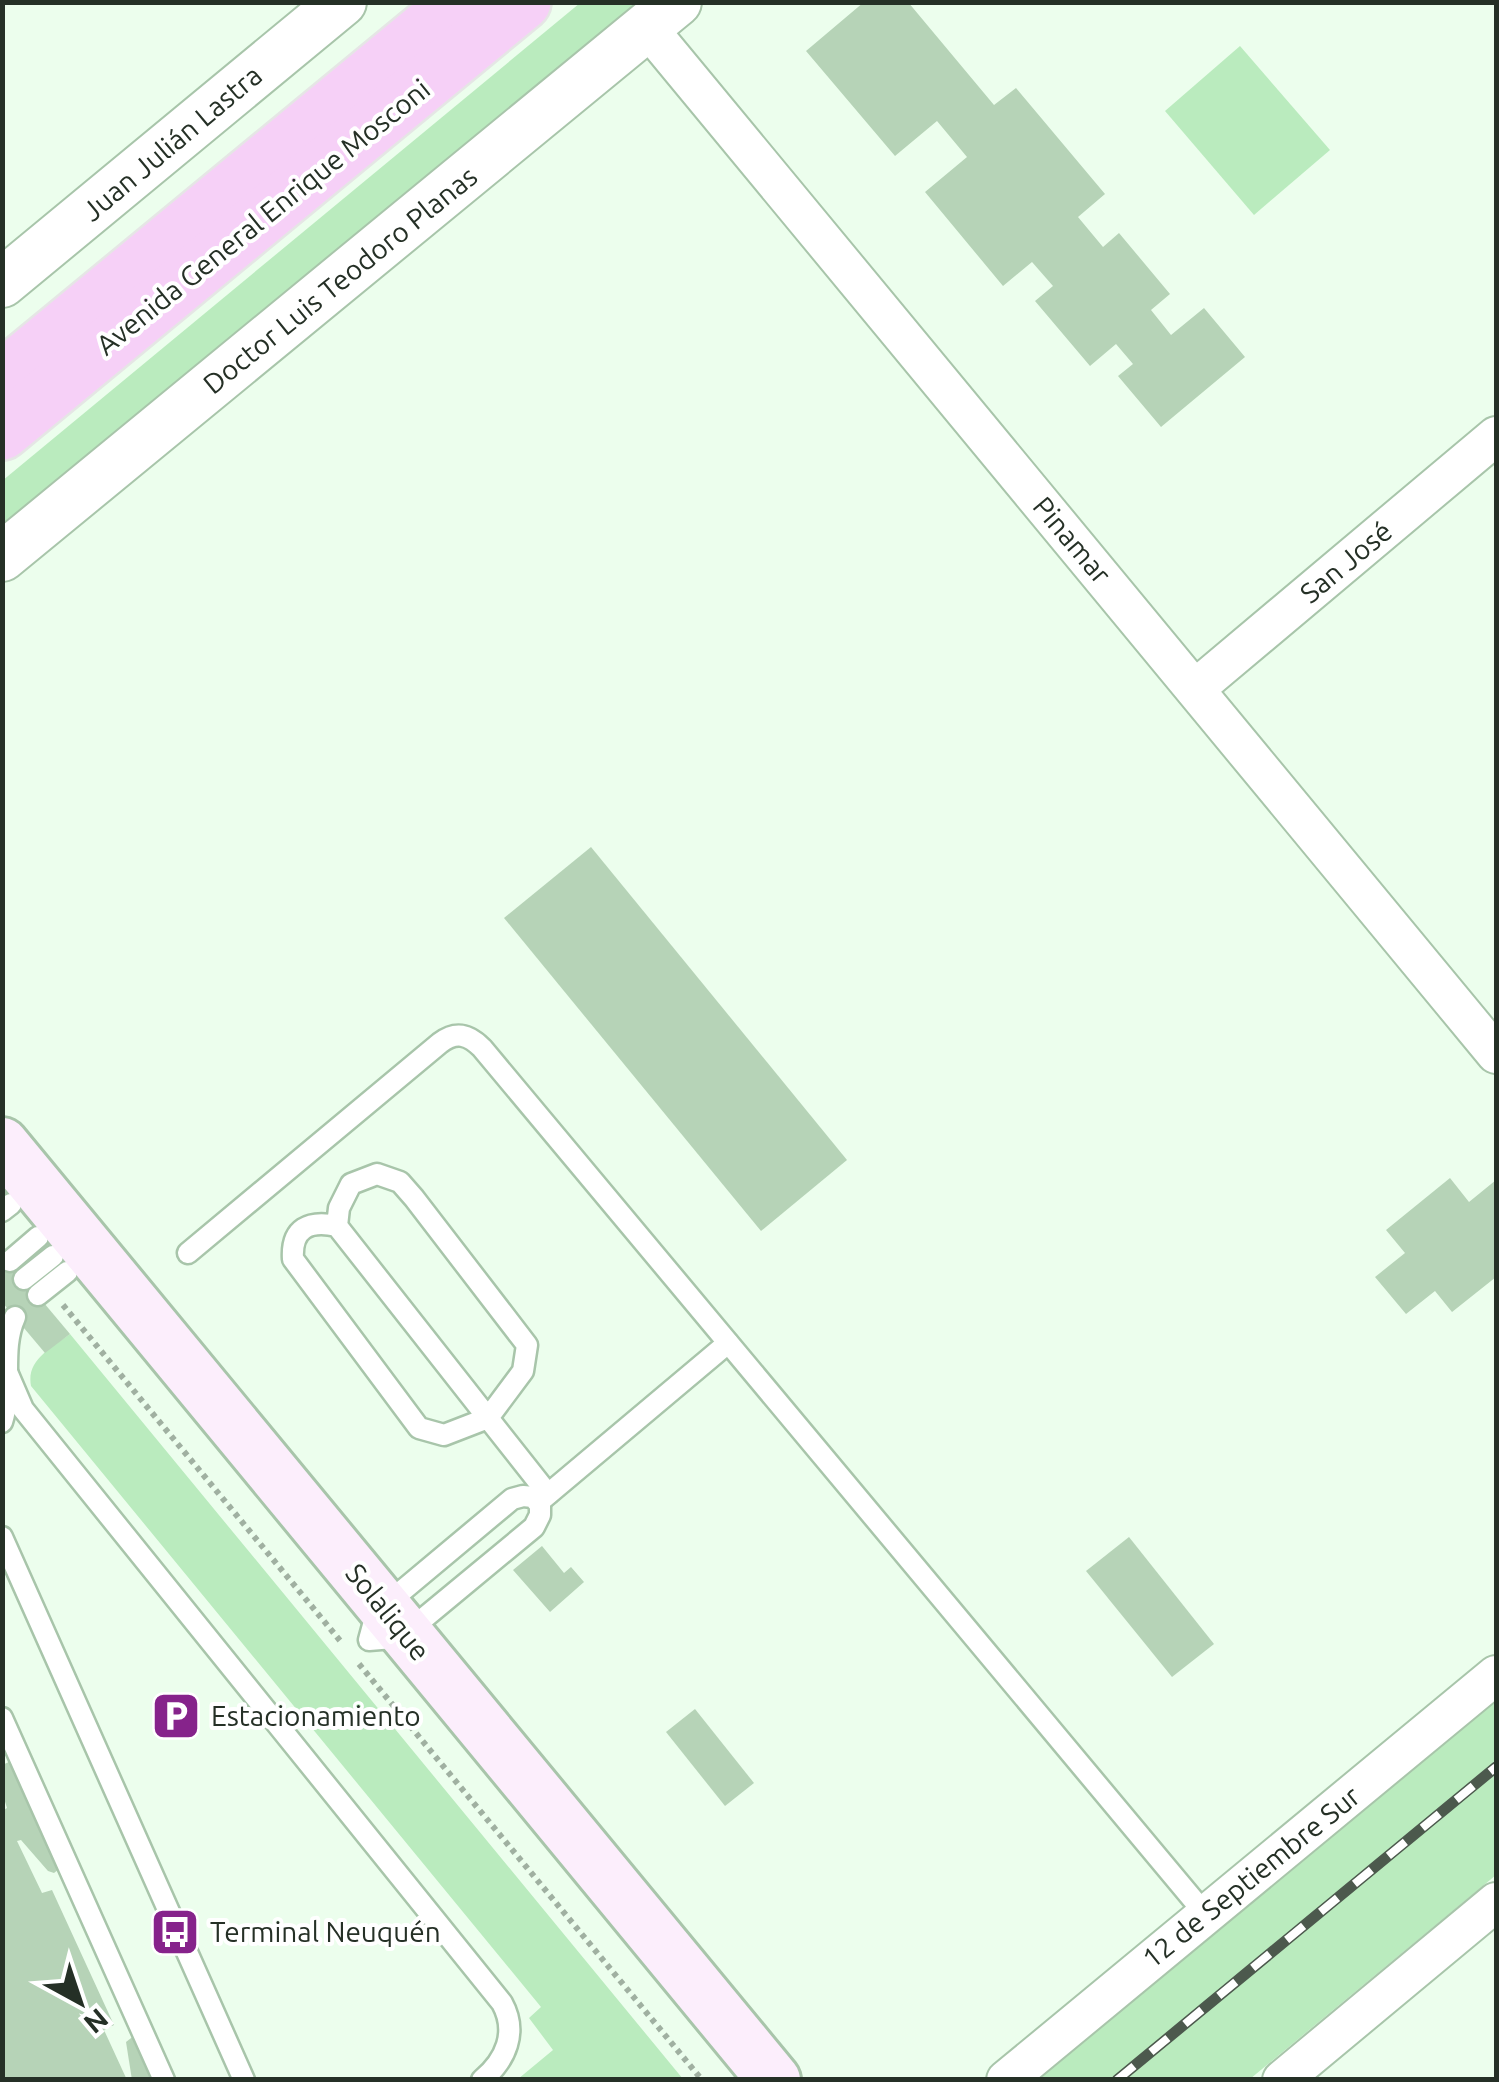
<svg xmlns="http://www.w3.org/2000/svg" width="1499" height="2082" font-family="Ubuntu,sans-serif">
	<style>
		.green { fill: #baebbe }
		.building { fill: #b6d3b7 }
		.lines { fill: none; stroke-linecap: round; stroke-linejoin: round }
		.service-casing { stroke: #a8c5aa; stroke-width: 25 }
		.minor-casing { stroke: #a8c5aa; stroke-width: 42 }
		.tertiary-casing { stroke: #a8c5aa; stroke-width: 52 }
		.secondary-casing { stroke: #a8c5aa; stroke-width: 58 }
		.trunk-casing { stroke: #e5e6e5; stroke-width: 60 }
		.path { stroke: #a0b0a1; stroke-width: 6; stroke-dasharray: 5 5; stroke-linecap: butt }
		.service { stroke: #fff; stroke-width: 20 }
		.minor { stroke: #fff; stroke-width: 38 }
		.tertiary { stroke: #fff; stroke-width: 48 }
		.secondary { stroke: #fceefc; stroke-width: 52 }
		.trunk { stroke: #f6d0f7; stroke-width: 55 }
		.rail-casing { stroke: #4c594d; stroke-width: 11 }
		.rail { stroke: #fff; stroke-width: 8; stroke-dasharray: 22; stroke-linecap: butt }
		.labels { text-anchor: middle; stroke-width: 8; stroke-linejoin: round; paint-order: stroke }
		.street-label { font-size: 28px; fill: #253026; stroke: #fff }
		.poi-label { font-size: 28px; fill: #253026; stroke: #fff; text-anchor: start }
	</style>
	<rect width="100%" height="100%" fill="#ecfeed"/>
	<g class="green">
		<polygon points="580,3 649,3 3,536 2,481"/>
		<polygon points="1240,46 1330,150 1254,215 1165,111"/>
		<path d="M70 1334 683 2079H518L553 2050 529 2018 541 2007 31 1386C26 1360 51 1348 70 1334Z"/>
		<polygon points="1496,1693 1496,1875 1250,2079 1029,2080"/>
	</g>
	<g class="building">
		<polygon points="864,2 908,2 994,105 1016,88 1105,194 1078,217 1103,247 1119,233 1170,294 1151,310 1171,335 1204,308 1245,357 1161,427 1118,376 1133,364 1116,344 1090,366 1035,301 1053,286 1032,262 1003,286 925,192 967,157 937,121 895,156 806,51"/>
		<polygon points="591,847 847,1160 761,1231 504,918"/>
		<polygon points="1450,1178 1469,1202 1496,1180 1496,1277 1452,1312 1435,1291 1406,1314 1375,1277 1405,1253 1386,1230"/>
		<polygon points="2,1253 70,1334 45,1353 2,1302"/>
		<polygon points="1129,1537 1214,1644 1172,1677 1086,1571"/>
		<polygon points="542,1546 564,1573 571,1567 584,1582 550,1612 513,1570"/>
		<polygon points="695,1709 754,1783 725,1806 666,1732"/>
		<polygon points="9,1762 15,1765 59,1869 54,1873 48,1871 21,1840 17,1841 42,1893 52,1890 114,2025 104,2030 127,2080 2,2080 2,1811 7,1808 2,1792 2,1765"/>
		<polygon points="135,2035 160,2080 132,2080 126,2042"/>
	</g>
	<g class="lines">
		<g class="service-casing">
			<g id="service">
				<polyline points="2,1211 11,1204"/>
				<path d="M337 1226 488 1418 523 1371 527 1345 414 1198 400 1182 377 1174 351 1184 339 1208 337 1226C309 1220 291 1228 293 1259L419 1428 444 1435 488 1418 548 1494"/>
				<path d="M188 1253 440 1043C456 1031 468 1034 482 1048L1206 1915"/>
				<polyline points="10,1261 38,1237"/>
				<polyline points="24,1279 53,1256"/>
				<polyline points="38,1295 67,1272"/>
				<path d="M7 1372 23 1409 502 2003C518 2032 506 2060 482 2080"/>
				<path d="M2 1422C13 1388 0 1350 15 1317"/>
				<polygon points="523,1496 533,1497 540,1505 540,1515 534,1527 406,1633 393,1638 369,1640 375,1618 384,1606 512,1499"/>
				<polyline points="540,1501 728,1343"/>
				<polyline points="2,1537 244,2080"/>
				<polyline points="2,1718 164,2080"/>
			</g>
		</g>
		<g class="minor-casing">
			<g id="minor">
				<polyline points="647,27 1496,1054"/>
				<polyline points="1195,689 1496,436"/>
				<polyline points="1006,2080 1496,1675"/>
				<polyline points="1282,2080 1496,1902"/>
			</g>
		</g>
		<g class="tertiary-casing">
			<g id="tertiary">
				<polyline points="2,283 342,2"/>
				<polyline points="2,557 677,2"/>
			</g>
		</g>
		<g class="secondary-casing">
			<polyline id="secondary" points="2,1144 774,2080"/>
		</g>
		<g class="trunk-casing">
			<g id="trunk">
				<polyline points="2,379 459,2"/>
				<polyline points="2,432 523,2"/>
			</g>
		</g>
		<g class="path">
			<polyline points="63,1305 342,1643"/>
			<polyline points="359,1664 702,2080"/>
		</g>
		<use href="#service" class="service"/>
		<use href="#minor" class="minor"/>
		<use href="#tertiary" class="tertiary"/>
		<use href="#secondary" class="secondary"/>
		<use href="#trunk" class="trunk"/>
		<g class="rail-casing">
			<polyline id="rail" points="1117,2080 1496,1767"/>
		</g>
		<use href="#rail" class="rail"/>
	</g>
	<defs>
		<g id="parking-square" transform="scale(2.5)"><rect x="-9" y="-9" width="18" height="18" rx="4" fill="#86238b" stroke="#fff"/><path d="M-3.5-5.5H1a3.5 3.5 0 0 1 0 7H-1V5.5H-3.5ZM-1-3.4V-.6H.8a1.4 1.4 0 0 0 0-2.8Z" fill="#fff"/></g>
		<g id="bus-square" transform="scale(2.5)"><rect x="-9" y="-9" width="18" height="18" rx="4" fill="#86238b" stroke="#fff"/><path d="M-5-6H5V4H4V6H2V4H-2V6H-4V4H-5ZM-3.5-4V0h7V-4ZM-3.5 1.2v1.5H-2V1.2ZM2 1.2v1.5H3.5V1.2Z" fill="#fff"/></g>
	</defs>
	<g fill-rule="evenodd">
		<use href="#parking-square" x="176" y="1716"/>
		<use href="#bus-square" x="175" y="1932"/>
	</g>
	<g class="labels">
		<g class="street-label">
			<text transform="translate(172 143) rotate(-40)" y="10">Juan Julián Lastra</text>
			<text transform="translate(263 217) rotate(-39)" y="10">Avenida General Enrique Mosconi</text>
			<text transform="translate(340 280) rotate(-39)" y="10">Doctor Luis Teodoro Planas</text>
			<text transform="translate(1072 540) rotate(50)" y="10">Pinamar</text>
			<text transform="translate(1346 562) rotate(-40)" y="10">San José</text>
			<text transform="translate(388 1612) rotate(51)" y="10">Solalique</text>
			<text transform="translate(1251 1877) rotate(-39)" y="10">12 de Septiembre Sur</text>
		</g>
		<g class="poi-label">
			<text x="211" y="1726">Estacionamiento</text>
			<text x="210" y="1942">Terminal Neuquén</text>
		</g>
	</g>
	<rect width="1499" height="2082" fill="none" stroke="#253026" stroke-width="10"/>
	<g transform="translate(80 2002) rotate(140)" stroke="#ffffff" stroke-width="8" paint-order="stroke">
	<path d="M0-8L18 38L0 25L-18 38Z" fill="#253026"/>
	<text y="-15" font-size="28" font-weight="bold" text-anchor="middle" fill="#253026">N</text>
	</g>
</svg>
